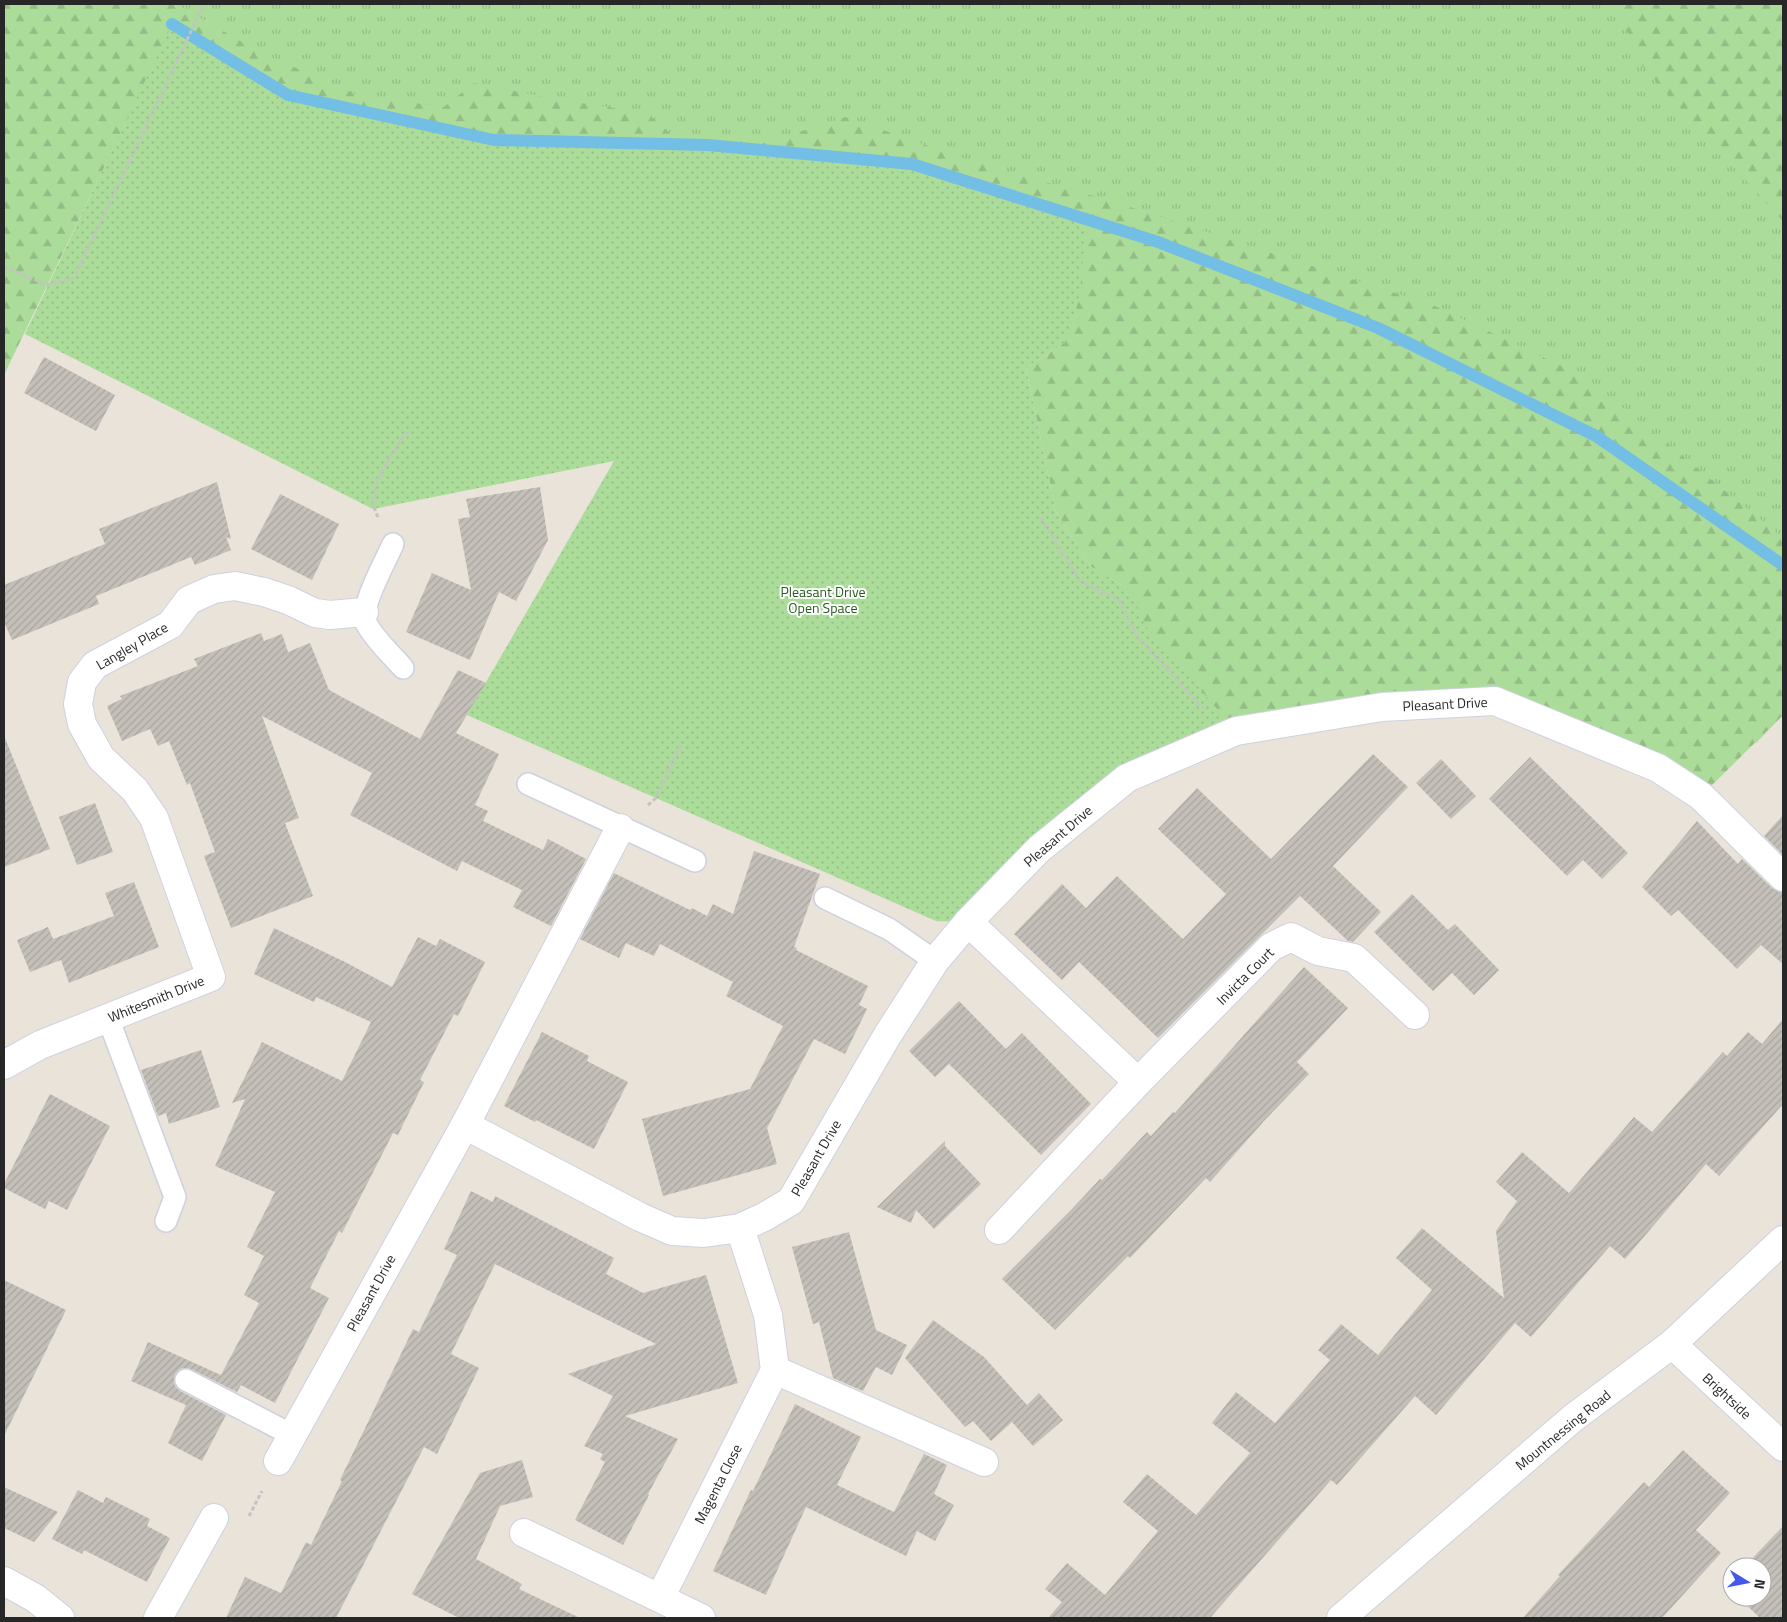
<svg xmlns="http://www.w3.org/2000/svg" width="1787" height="1622" font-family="'Titillium Web',sans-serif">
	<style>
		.grass { fill: url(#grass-tufts) }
		.forest { fill: url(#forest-firs) }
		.park { fill: url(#park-dots) }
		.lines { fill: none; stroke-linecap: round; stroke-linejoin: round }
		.stream { stroke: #73bee4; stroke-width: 12 }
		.building { fill: url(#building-hatch) }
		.service-casing { stroke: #cfd1df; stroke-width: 24 }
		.minor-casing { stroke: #cfd1df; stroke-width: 30 }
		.tertiary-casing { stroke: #cfd1df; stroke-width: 30 }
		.path { stroke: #c3c3c3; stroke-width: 3; stroke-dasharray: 4 2.5; stroke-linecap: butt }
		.service { stroke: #fff; stroke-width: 21 }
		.minor { stroke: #fff; stroke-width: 28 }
		.tertiary { stroke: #fff; stroke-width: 28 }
		.labels { text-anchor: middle; stroke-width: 4; stroke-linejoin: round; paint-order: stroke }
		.park-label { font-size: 14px; fill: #275c1e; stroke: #fff }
		.street-label { font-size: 14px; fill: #272727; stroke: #fff }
	</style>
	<defs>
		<pattern id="grass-tufts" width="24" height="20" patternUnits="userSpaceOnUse" patternTransform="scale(1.25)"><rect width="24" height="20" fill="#abdc99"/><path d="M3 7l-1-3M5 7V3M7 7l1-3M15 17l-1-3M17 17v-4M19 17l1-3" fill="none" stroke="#93bd84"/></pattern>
		<pattern id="forest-firs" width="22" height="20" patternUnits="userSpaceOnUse" patternTransform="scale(1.25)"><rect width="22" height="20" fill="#abdc99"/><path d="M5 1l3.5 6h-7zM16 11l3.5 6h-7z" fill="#93bd84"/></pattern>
		<pattern id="park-dots" width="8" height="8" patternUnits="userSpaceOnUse" patternTransform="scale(1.25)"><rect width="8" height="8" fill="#abdc99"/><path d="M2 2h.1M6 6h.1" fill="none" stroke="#93bd84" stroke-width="1.8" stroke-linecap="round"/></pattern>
		<pattern id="building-hatch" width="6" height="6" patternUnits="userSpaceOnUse" patternTransform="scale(1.25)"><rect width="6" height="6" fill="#c4c0b9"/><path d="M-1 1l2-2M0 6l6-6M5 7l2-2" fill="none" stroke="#a8a59f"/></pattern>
	</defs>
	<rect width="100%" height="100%" fill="#e9e3d9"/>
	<polygon class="grass" points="180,4 1694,4 1783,75 1783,715 1756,743 1179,551 1036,226 141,91"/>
	<g class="forest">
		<polygon points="4,4 180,4 180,6 259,52 358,95 444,107 474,83 555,99 647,113 682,144 749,148 846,117 968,160 1118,203 1435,306 1585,377 1783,538 1783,715 1701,796 1495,701 1382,707 1176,756 1130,590 1090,566 1056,512 1026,368 1065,342 141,91 4,375"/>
		<polygon points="1615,4 1783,4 1783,221 1643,67"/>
	</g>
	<polygon class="park" points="172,24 288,95 494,140 708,145 912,164 1087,219 1079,300 1065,342 1026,368 1056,512 1090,566 1130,590 1145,625 1236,731 1176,756 968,922 936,921 467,715 614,461 373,509 25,334"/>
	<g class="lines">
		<polyline class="stream" points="172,24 288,95 494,140 708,145 912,164 1158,242 1378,328 1596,436 1783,565"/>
	</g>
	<g class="building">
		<polygon points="44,357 115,395 96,431 24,393"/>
		<polygon points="217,482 231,539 226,537 231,550 195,565 191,557 96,596 99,604 12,640 4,622 4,585 105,544 99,529"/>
		<polygon points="540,487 548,540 516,601 499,592 470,660 406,632 432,573 471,590 458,519 470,517 466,499"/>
		<polygon points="280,494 339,524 312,580 251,549"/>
		<polygon points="261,633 264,641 282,634 288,652 310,643 329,690 420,739 458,670 486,683 456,733 499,754 475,805 488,811 483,821 543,850 548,839 586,859 551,926 513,907 522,890 462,861 457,871 350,815 372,773 262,716 299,818 285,823 313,896 231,928 204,856 215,852 190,783 187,785 169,741 158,746 150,729 122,741 107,706 122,699 120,696 198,666 194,659"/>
		<polygon points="5,738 50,849 4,867 4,739"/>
		<polygon points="1373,754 1408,787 1333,866 1381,912 1353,942 1348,941 1300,896 1158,1038 1079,962 1062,980 1014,934 1062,884 1086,908 1117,876 1183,939 1226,894 1158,829 1197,788 1271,859"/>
		<polygon points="1530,757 1628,853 1602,879 1583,860 1567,876 1489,799"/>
		<polygon points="1441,759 1476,796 1451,819 1416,783"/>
		<polygon points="95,803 113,852 77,865 59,817"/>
		<polygon points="1783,815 1783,855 1764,836"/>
		<polygon points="1697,821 1738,864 1742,859 1772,888 1779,892 1783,892 1783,964 1761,945 1737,969 1678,910 1671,916 1642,887"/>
		<polygon points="754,851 820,874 794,947 797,948 796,950 868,986 859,1005 867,1009 845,1054 814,1039 767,1128 777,1164 663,1196 642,1119 750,1089 783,1026 726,996 733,982 660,944 654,956 626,943 619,958 580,939 614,873 690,910 692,908 707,916 713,904 733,914"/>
		<polygon points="134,882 159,947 69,983 61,960 30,972 17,940 48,927 53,939 114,916 105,893"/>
		<polygon points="1412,894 1448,930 1455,924 1499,970 1474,995 1452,973 1433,991 1374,932"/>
		<polygon points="274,928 345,962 392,987 418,937 436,946 440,939 485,962 458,1016 454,1014 420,1080 424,1082 398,1135 393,1133 342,1233 339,1231 310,1288 329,1298 275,1403 241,1385 237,1392 191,1369 185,1368 180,1369 175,1374 174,1381 175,1386 180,1391 226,1415 202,1461 168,1443 186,1405 131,1381 148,1342 234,1381 221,1375 259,1303 244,1295 264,1256 247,1247 275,1192 215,1166 245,1099 232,1103 262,1042 342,1081 371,1022 316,997 314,1002 254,974"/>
		<polygon points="1304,967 1348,1008 1297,1062 1309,1074 1264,1121 1210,1182 1206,1178 1130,1258 1128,1256 1055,1330 1002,1279 1071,1210 1100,1179 1102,1180 1147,1132 1151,1136 1173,1112 1175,1113"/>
		<polygon points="959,1001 1006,1049 1022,1033 1091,1104 1041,1155 949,1064 935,1077 909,1051"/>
		<polygon points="1783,1019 1783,1104 1719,1176 1706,1164 1625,1259 1610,1246 1531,1337 1515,1323 1436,1415 1415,1396 1337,1485 1331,1480 1210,1618 1048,1618 1062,1602 1045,1589 1067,1563 1105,1595 1158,1531 1123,1502 1147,1474 1196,1515 1250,1453 1212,1423 1236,1392 1275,1423 1330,1360 1318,1350 1341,1324 1378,1355 1432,1290 1396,1258 1422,1228 1504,1298 1496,1231 1517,1201 1496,1182 1522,1152 1569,1193 1634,1117 1652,1132 1723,1052 1727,1056 1748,1032 1762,1044"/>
		<polygon points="542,1032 589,1056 587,1061 628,1082 594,1149 536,1120 535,1122 504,1106"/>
		<polygon points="201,1050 220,1107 169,1124 166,1113 158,1116 141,1070"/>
		<polygon points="50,1094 110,1126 67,1210 49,1201 45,1209 4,1188 4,1184"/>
		<polygon points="945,1141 945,1146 981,1184 934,1229 916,1210 911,1223 877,1207"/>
		<polygon points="471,1191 493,1202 495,1196 614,1258 606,1274 643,1293 706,1275 738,1383 625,1416 678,1439 648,1494 649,1495 623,1545 575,1520 605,1462 600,1459 603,1454 584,1446 613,1396 568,1374 656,1344 495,1264 451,1354 479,1368 437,1454 424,1447 336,1618 226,1618 245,1577 281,1593 306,1542 311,1545 342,1481 340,1480 413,1329 419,1332 457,1255 444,1249"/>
		<polygon points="849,1232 876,1330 907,1345 892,1375 876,1367 863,1391 833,1378 819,1322 813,1324 792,1247"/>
		<polygon points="4,1280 66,1310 4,1436"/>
		<polygon points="933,1320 984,1357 1027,1405 1039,1393 1063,1420 1033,1446 1012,1422 991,1441 973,1421 965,1427 905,1358"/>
		<polygon points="795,1404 861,1437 837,1485 894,1512 924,1454 947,1465 934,1494 954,1505 935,1541 917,1531 906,1556 806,1507 766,1595 713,1571 751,1490 753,1491"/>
		<polygon points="1683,1450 1730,1493 1696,1530 1721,1553 1662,1618 1523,1618 1560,1576 1558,1575 1644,1482 1649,1487"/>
		<polygon points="522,1460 533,1497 500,1506 476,1559 522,1584 519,1589 580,1618 459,1618 412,1594 480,1473"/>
		<polygon points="4,1487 58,1512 34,1542 4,1528"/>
		<polygon points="78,1490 103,1503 106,1497 150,1519 147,1526 170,1538 147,1582 84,1550 82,1554 52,1539"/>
		<polygon points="1783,1526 1783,1618 1760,1618 1738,1597 1762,1597 1762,1567 1744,1567"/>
	</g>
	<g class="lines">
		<g class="service-casing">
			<g id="service">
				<path d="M393 544C386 560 359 608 366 623 375 640 391 654 403 668"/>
				<polyline points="528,784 695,861"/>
				<polyline points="825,898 889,929 935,961"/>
				<polyline points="108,1018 175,1197 166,1221"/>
				<polyline points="186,1380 292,1435"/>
			</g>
		</g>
		<g class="minor-casing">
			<g id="minor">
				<polyline points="968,922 1138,1082"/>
				<polyline points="4,1065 40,1045 211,977 154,818 135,790 101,758 82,724 78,704 82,682 95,665 170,625 189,600 214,589 235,586 264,592 288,600 315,613 330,615 364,612"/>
				<polyline points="465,1125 640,1217 672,1231 704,1233 740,1228 764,1217 791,1201 887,1036 935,961 968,922 1039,849 1127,778 1236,731 1382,707 1495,701 1658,768 1701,796 1783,877"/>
				<polyline points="999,1230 1138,1082 1271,947 1291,937 1318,951 1354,958 1415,1015"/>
				<polyline points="1672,1344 1783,1447"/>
				<polyline points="775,1370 984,1462"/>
				<polyline points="278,1461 465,1125 620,828"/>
				<polyline points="524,1533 701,1618"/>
				<polyline points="4,1581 35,1598 60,1618"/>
				<polyline points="660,1598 775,1370 768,1315 740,1228"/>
				<polyline points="158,1618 214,1518"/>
			</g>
		</g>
		<g class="tertiary-casing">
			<polyline id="tertiary" points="1341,1618 1573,1418 1672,1344 1783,1240"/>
		</g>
		<g class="path">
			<polyline points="4,267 48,285 74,278 204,4"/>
			<path d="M378 517C363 492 392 453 407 432"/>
			<polyline points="1041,518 1080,581 1119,600 1135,633 1202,708"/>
			<polyline points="648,805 656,798 681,744"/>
			<polyline points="249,1516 262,1491"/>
		</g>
		<use href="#service" class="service"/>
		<use href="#minor" class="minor"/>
		<use href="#tertiary" class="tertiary"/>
	</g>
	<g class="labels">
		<g class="park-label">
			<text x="823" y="597">Pleasant Drive<tspan x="823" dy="16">Open Space</tspan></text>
		</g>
		<g class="street-label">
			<text transform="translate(132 646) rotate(-30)" y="5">Langley Place</text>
			<text transform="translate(1445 704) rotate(-3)" y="5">Pleasant Drive</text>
			<text transform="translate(1058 836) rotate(-41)" y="5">Pleasant Drive</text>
			<text transform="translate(1245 976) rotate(-45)" y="5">Invicta Court</text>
			<text transform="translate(156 999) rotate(-22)" y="5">Whitesmith Drive</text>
			<text transform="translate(816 1158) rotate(-60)" y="5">Pleasant Drive</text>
			<text transform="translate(371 1293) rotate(-61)" y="5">Pleasant Drive</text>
			<text transform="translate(1727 1396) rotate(43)" y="5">Brightside</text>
			<text transform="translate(1563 1430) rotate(-39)" y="5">Mountnessing Road</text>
			<text transform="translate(718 1484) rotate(-63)" y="5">Magenta Close</text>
		</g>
	</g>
	<rect width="1787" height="1622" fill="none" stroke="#272727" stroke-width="10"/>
	<g transform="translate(1747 1582) rotate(100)"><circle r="24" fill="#ffffff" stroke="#a9a9a9"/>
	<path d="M0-4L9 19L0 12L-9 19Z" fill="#4458ea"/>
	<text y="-8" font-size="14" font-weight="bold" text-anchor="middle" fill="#272727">N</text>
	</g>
</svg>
